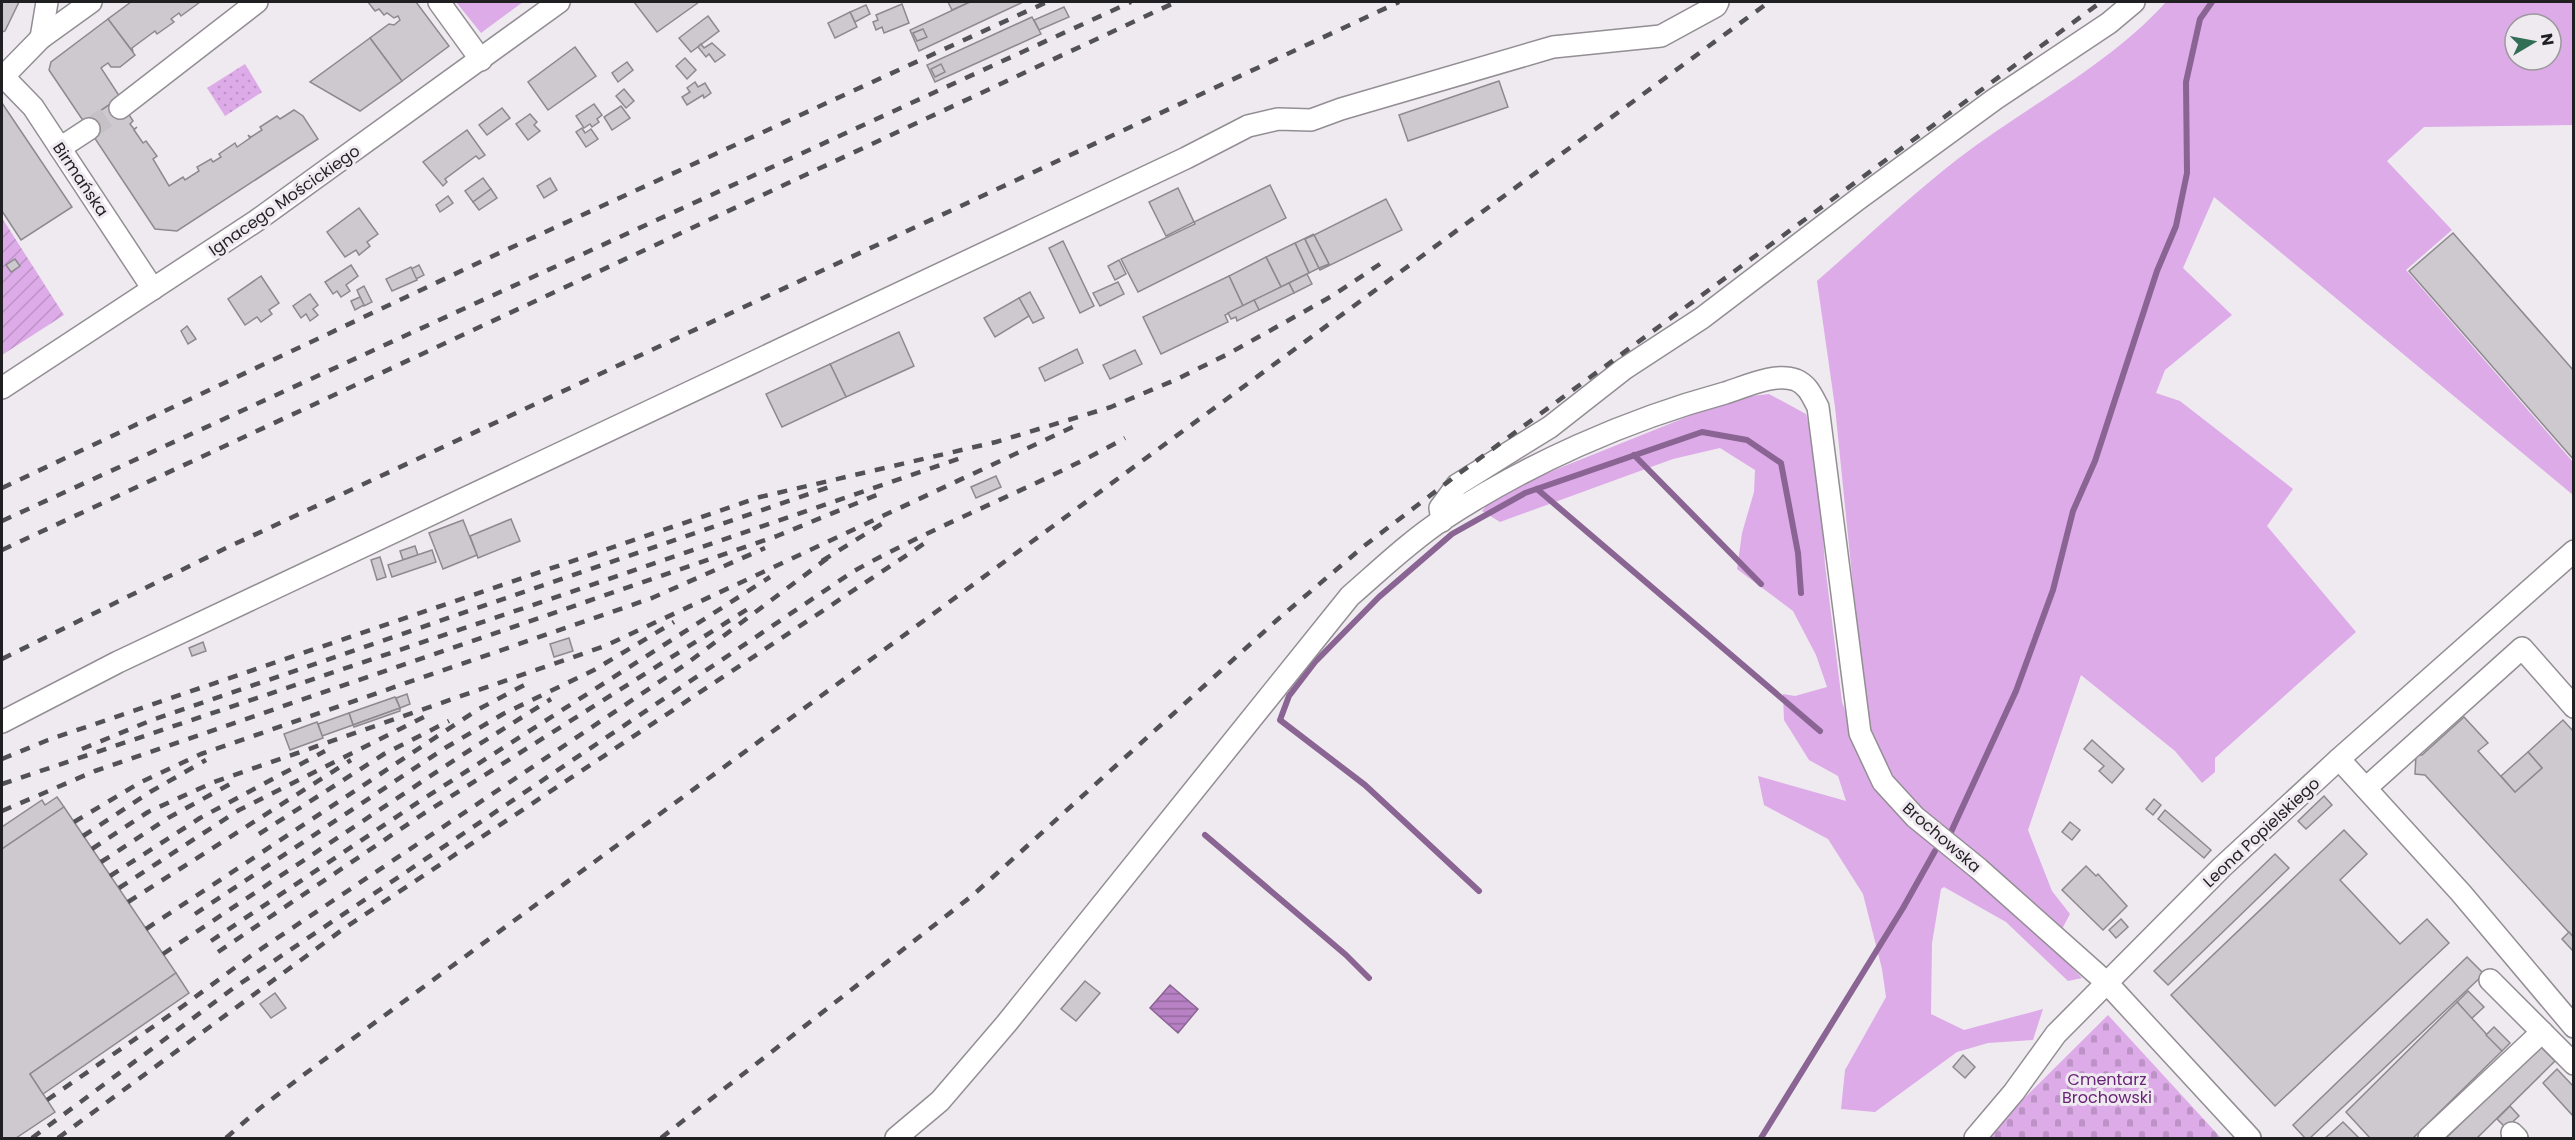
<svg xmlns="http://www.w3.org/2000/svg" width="2575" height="1140" font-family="Poppins,sans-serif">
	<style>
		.grass { fill: #ddabe8; fill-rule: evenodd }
		.cemetery { fill: url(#cemetery-stones) }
		.park { fill: url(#park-dots) }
		.garden { fill: url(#garden-furrows) }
		.water { fill: url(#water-rules); stroke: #8a6493; stroke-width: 1.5 }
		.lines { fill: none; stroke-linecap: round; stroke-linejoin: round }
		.stream { stroke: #8a6493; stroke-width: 6 }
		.building { fill: #cec9cf; stroke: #8d898e; stroke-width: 1.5 }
		.minor-tunnel { stroke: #c6c1c7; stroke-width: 21; stroke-dasharray: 21 10; stroke-linecap: butt }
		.minor-casing { stroke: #938e94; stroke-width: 24 }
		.minor { stroke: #fff; stroke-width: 21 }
		.rail { stroke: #525153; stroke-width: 4.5; stroke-dasharray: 10 10; stroke-linecap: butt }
		.labels { text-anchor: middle; stroke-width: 6; stroke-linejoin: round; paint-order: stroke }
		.street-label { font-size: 16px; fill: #201f21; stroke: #efeaf0 }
		.park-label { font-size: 16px; fill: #682476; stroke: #efeaf0 }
	</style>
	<defs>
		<pattern id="cemetery-stones" width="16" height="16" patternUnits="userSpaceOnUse" patternTransform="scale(1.5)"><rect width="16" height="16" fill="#ddabe8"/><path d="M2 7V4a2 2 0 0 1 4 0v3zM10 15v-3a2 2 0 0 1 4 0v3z" fill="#bd93c7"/></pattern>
		<pattern id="park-dots" width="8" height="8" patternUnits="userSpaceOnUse" patternTransform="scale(1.5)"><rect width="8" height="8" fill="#ddabe8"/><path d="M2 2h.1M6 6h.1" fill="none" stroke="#bd93c7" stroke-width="1.8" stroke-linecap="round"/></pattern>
		<pattern id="garden-furrows" width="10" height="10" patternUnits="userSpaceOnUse" patternTransform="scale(1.5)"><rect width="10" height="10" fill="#ddabe8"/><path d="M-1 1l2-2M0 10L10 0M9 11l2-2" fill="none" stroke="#bd93c7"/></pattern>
		<pattern id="water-rules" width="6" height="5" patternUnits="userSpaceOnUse" patternTransform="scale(1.5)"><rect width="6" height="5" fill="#b881c4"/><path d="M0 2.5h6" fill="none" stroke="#95699f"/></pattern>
	</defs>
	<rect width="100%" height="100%" fill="#efeaf0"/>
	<g class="grass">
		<polygon points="456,2 523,2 481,33"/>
		<path d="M2166 2H2573V125L2424 127 2387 161 2452 230 2406 270 2573 462V495L2214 197 2183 268 2232 315 2165 370 2156 393 2180 401 2293 489 2267 526 2356 632 2215 758V772L2202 783 2175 751 2081 675 2028 830 2052 891 2070 914 2062 929 1968 852 1898 785 1871 734 1858 635 1835 407 1817 281C1864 240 1910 196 1959 158 2027 106 2108 66 2166 2ZM2515 24H2551V60H2515Z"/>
		<polygon points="1769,394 1806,414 1818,460 1825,565 1842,702 1861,753 2082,978 2068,981 2006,922 1944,887 1941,889 1932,943 1931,1014 1964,1030 2043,1009 2033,1040 1988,1043 1957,1052 1875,1112 1841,1109 1845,1070 1886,997 1882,969 1863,894 1828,839 1764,805 1758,776 1846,801 1838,776 1809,760 1784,720 1783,694 1795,696 1827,687 1816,655 1793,611 1737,569 1742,533 1754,492 1755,470 1720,448 1673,459 1500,522 1482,511 1489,503 1522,483 1734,398"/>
	</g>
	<polygon class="cemetery" points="2108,1015 2221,1138 1984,1138"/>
	<polygon class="park" points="245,64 262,92 225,116 207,88"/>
	<polygon class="garden" points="2,218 64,315 2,355"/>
	<polygon class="water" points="1170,985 1198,1009 1178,1033 1150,1008"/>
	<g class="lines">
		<g class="stream">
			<polyline points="1634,455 1761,584"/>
			<polyline points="1537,489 1820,731"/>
			<polyline points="1951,832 2016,691 2053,590 2073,511 2095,461 2157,271 2176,226 2187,173 2186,82 2200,19 2212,2"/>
			<polyline points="1205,835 1346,955 1369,978"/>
			<polyline points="1479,891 1365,785 1280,720 1289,696 1315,662 1379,597 1452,534 1525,493 1702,432 1747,440 1781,463 1798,553 1801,593"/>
			<polyline points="1761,1138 1903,908 1935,851"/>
		</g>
	</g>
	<g class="building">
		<polygon points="2,2 19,2 5,31 2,32"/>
		<polygon points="131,2 200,2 181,16 179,13 171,19 174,22 157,34 155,31 132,48 133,52 108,19"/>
		<polygon points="368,2 416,2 449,46 402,81 370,38 389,24 394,25 400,20 398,16 394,18 387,13 384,15 379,9 375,11"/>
		<polygon points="634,2 699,2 657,32"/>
		<polygon points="948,2 970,2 952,10"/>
		<polygon points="970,2 1023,2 919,51 910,30"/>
		<polygon points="902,4 909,23 884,33 882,27 876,30 873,22 878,20 876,15"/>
		<polygon points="866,5 870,14 855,22 850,12"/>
		<polygon points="1064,7 1069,17 1039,30 1034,20"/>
		<polygon points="850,12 857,27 835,38 828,23"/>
		<polygon points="708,16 719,31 691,52 679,38"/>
		<polygon points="1032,17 1041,34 935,82 927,65"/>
		<polygon points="108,19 135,55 120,67 111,67 108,63 101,68 120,97 84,122 49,70 51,62"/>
		<polygon points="923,29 927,37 917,41 913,33"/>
		<polygon points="370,38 402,81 360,111 310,82"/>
		<polygon points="712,43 725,55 715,62 709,54 706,57 698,47 701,44 704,48"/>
		<polygon points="575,47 596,76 548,110 528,82"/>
		<polygon points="685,58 696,70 687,79 676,66"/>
		<polygon points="627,62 633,70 618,82 612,73"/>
		<polygon points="941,64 945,72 935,77 931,69"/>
		<polygon points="1499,81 1508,107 1408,141 1399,115"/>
		<polygon points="695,82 698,87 705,83 711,93 704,98 703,95 687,105 682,97 690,92 687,88"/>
		<polygon points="624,89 634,101 626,108 616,96"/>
		<polygon points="115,101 128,113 133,121 130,124 134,129 137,127 134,130 143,143 146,141 157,156 153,159 169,186 183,177 185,180 199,171 197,167 211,159 213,162 221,157 219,154 235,143 237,147 250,138 248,135 251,137 262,130 260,127 277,116 280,119 294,110 303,116 318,139 177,231 155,229 84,122"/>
		<polygon points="2,103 72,207 21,240 2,211"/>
		<polygon points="594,104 602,115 597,119 599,122 592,127 590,124 584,128 576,116"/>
		<polygon points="621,106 630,118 612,130 604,117"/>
		<polygon points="502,108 510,118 487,135 479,125"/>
		<polygon points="530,114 537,122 534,125 540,131 528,140 516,124"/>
		<polygon points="582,128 585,133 591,129 598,139 586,147 576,132"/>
		<polygon points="467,130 485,155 479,159 476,156 445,179 447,182 443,186 423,162"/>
		<polygon points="483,178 491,189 473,202 465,191"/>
		<polygon points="550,178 557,190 544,198 537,186"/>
		<polygon points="1270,185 1286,218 1138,292 1121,259 1195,224 1194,222"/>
		<polygon points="1178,188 1194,222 1166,236 1149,202"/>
		<polygon points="491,189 497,198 479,210 473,202"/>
		<polygon points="448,196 453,203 440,212 436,205"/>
		<polygon points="1386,199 1402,230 1320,270 1319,268 1329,264 1314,235"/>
		<polygon points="359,208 378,234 367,242 370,246 359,255 356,250 345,257 327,232"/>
		<polygon points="2453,233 2574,371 2574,460 2409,271"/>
		<polygon points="1314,234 1305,239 1319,268 1309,273 1295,243"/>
		<polygon points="1314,235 1329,264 1319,268 1305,239"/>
		<polygon points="1063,241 1094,306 1080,313 1049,248"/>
		<polygon points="1295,243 1309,273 1281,287 1266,257"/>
		<polygon points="1266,257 1281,287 1243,306 1229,276"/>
		<polygon points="15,259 20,266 11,272 6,265"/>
		<polygon points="1119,260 1126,274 1115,280 1108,266"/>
		<polygon points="351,265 358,276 346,285 350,291 341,297 337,291 333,294 325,282"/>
		<polygon points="419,265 424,275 416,279 411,269"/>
		<polygon points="411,267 417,280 392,291 386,279"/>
		<polygon points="1307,274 1312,284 1294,293 1289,283"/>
		<polygon points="261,276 279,303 269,310 272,314 261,322 257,317 245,325 228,299"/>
		<polygon points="1229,276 1243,306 1225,315 1228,322 1161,354 1143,317"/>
		<polygon points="1118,282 1124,294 1100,306 1093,293"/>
		<polygon points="1289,283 1294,293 1259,310 1254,300"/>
		<polygon points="364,286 372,302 364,306 357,290"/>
		<polygon points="1030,292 1044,318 1033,323 1019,298"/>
		<polygon points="310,294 318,305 313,309 318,315 310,321 306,314 301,318 293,306"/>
		<polygon points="360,297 364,305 355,310 351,301"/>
		<polygon points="1019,298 1029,316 995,337 984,318"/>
		<polygon points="1254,300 1259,310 1237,321 1236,317 1231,319 1228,313"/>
		<polygon points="187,326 196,339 188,344 181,331"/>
		<polygon points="899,332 914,366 846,397 830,364"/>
		<polygon points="1077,349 1083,363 1045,381 1039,368"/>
		<polygon points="1135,350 1142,364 1110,379 1103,365"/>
		<polygon points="830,364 846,397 782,427 766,394"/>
		<polygon points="996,476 1001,487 976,498 971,487"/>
		<polygon points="511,519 520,541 478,558 470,536"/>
		<polygon points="463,520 477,555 443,569 429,533"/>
		<polygon points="415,546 418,555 403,560 400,551"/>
		<polygon points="432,550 436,562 392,577 388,565"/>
		<polygon points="380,557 386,577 377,580 371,560"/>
		<polygon points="569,638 573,651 554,657 550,644"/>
		<polygon points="203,642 206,651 192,656 189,648"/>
		<polygon points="407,694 410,704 400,708 396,698"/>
		<polygon points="395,697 400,708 353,725 349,713"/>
		<polygon points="400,708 400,711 354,727 353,725"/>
		<polygon points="349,713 353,725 322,736 318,724"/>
		<polygon points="2464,717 2488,743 2478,751 2515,792 2542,768 2528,752 2563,720 2574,732 2574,938 2425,775 2415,774 2416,755 2422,755"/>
		<polygon points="317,722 323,738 290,750 284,734"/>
		<polygon points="2092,740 2124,769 2112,783 2099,771 2104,766 2084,749"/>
		<polygon points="2528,752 2542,768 2515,792 2501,776"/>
		<polygon points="2324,796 2332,805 2306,829 2298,821"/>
		<polygon points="57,797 64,807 2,849 2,827 42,800 45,805"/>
		<polygon points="2154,799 2161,805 2153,815 2146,809"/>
		<polygon points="64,807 176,973 30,1074 55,1112 16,1138 2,1138 2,849"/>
		<polygon points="2165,810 2211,850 2204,858 2158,819"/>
		<polygon points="2070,822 2080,830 2072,840 2062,832"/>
		<polygon points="2344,830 2367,854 2340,880 2400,944 2427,919 2449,943 2275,1106 2171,995"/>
		<polygon points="2275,854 2289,868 2168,985 2154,971"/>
		<polygon points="2086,866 2096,876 2098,874 2127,906 2103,930 2062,890"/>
		<polygon points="2121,919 2128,927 2116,938 2109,930"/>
		<polygon points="2569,932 2574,938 2574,952 2562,939"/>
		<polygon points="2467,957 2484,974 2310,1138 2305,1138 2293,1125"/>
		<polygon points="176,973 189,993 43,1094 30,1074"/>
		<polygon points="1085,981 1100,993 1076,1021 1061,1009"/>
		<polygon points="2468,991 2484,1007 2471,1019 2457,1002"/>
		<polygon points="275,993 286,1008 271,1018 260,1004"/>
		<polygon points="2457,1002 2502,1051 2413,1138 2370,1138 2346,1112"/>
		<polygon points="2494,1027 2510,1043 2502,1051 2486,1035"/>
		<polygon points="2540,1046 2555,1061 2477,1138 2446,1138"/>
		<polygon points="1963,1055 1975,1067 1965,1078 1953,1067"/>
		<polygon points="2557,1069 2574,1087 2574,1117 2543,1083"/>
		<polygon points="2510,1106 2519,1116 2506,1128 2497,1119"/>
		<polygon points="2343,1122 2359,1138 2325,1138 2331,1133"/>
	</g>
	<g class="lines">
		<polyline class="minor-tunnel" points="89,129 120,108"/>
		<g class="minor-casing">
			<g id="minor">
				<polyline points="439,2 481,60"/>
				<polyline points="41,38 47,2"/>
				<polyline points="2,75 33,107 153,289"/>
				<polyline points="4,76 41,38 91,2"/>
				<polyline points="120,108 257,2"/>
				<polyline points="60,148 89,129"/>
				<polyline points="2,388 256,221 559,2"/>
				<polyline points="1442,521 1440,508 1457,485 1550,427 1624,369 1702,318 1857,200 1995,99 2109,23 2134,2"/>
				<polyline points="2,722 118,662 1186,158 1248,126 1278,119 1311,120 1341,109 1553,47 1661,36 1716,6 1718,2"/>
				<polyline points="2339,759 2461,893 2574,1027"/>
				<polyline points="2366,788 2522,648 2574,707"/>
				<polyline points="2490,980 2574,1064"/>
				<polyline points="2512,1133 2517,1138"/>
				<path d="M896 1138 940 1101 1006 1024 1350 596C1380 570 1409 542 1442 520 1527 464 1626 420 1725 393 1745 387 1775 372 1796 380 1808 385 1812 396 1818 407L1860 733 1883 782 1915 817 1979 869 2107 983 2250 1138"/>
				<polyline points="1975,1138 2014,1092 2056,1034 2222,867 2339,759 2574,551"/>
				<polyline points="2429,1138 2542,1032"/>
			</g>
		</g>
		<use href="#minor" class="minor"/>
		<g class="rail">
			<polyline points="2,488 495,255 1047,2"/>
			<polyline points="2,521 1131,2"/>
			<polyline points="2,550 1176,2"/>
			<polyline points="822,561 883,523"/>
			<polyline points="2,659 224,549 1399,2"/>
			<polyline points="82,749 152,720 829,487"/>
			<polyline points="2,759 48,740 760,497 996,442 1111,407 1175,380 1228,354 1332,296 1380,264"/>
			<polyline points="2,784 524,608 964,457"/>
			<polyline points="2,811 95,771 777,536 879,494"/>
			<polyline points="74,822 141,782 201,754 652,598 765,548"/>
			<polyline points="259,834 384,754 449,721"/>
			<polyline points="83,836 150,792 206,760"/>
			<polyline points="92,849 148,812 214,782 605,646 1077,425"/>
			<polyline points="101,862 168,818 232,783"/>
			<polyline points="110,876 200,818 325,751"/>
			<polyline points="119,888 239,810 430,714"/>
			<polyline points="128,902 351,760"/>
			<polyline points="195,914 445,748 503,714 594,670 674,622"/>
			<polyline points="146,929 477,710 528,683"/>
			<polyline points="211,941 420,801 770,577"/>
			<polyline points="218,952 423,814 754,605"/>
			<polyline points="163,954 462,755 551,699"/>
			<polyline points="47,1100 183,1006 252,955 686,664 829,557"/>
			<path d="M32 1138 235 987 854 571C942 522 1037 487 1125 438"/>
			<polyline points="58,1138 346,927 931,539"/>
			<polyline points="226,1138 259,1109 306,1073 1769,2"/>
			<polyline points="661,1138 973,895 1277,620 1364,546 1457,475 2101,2"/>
		</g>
	</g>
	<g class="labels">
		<g class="street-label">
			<text transform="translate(81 179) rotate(56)" y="6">Birmańska</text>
			<text transform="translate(284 200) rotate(-35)" y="6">Ignacego Mościckiego</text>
			<text transform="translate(2261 832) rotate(-43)" y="6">Leona Popielskiego</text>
			<text transform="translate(1942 837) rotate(41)" y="6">Brochowska</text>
		</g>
		<g class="park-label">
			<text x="2107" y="1085">Cmentarz<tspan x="2107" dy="18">Brochowski</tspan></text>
		</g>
	</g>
	<rect width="2575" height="1140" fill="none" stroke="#201f21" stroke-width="6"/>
	<g transform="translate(2533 42) rotate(80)"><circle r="28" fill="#efeaf0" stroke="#9c999d" stroke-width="1.5"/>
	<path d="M0-4.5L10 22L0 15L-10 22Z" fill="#326d56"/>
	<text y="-9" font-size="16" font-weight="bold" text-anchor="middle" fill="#201f21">N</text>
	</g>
</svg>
